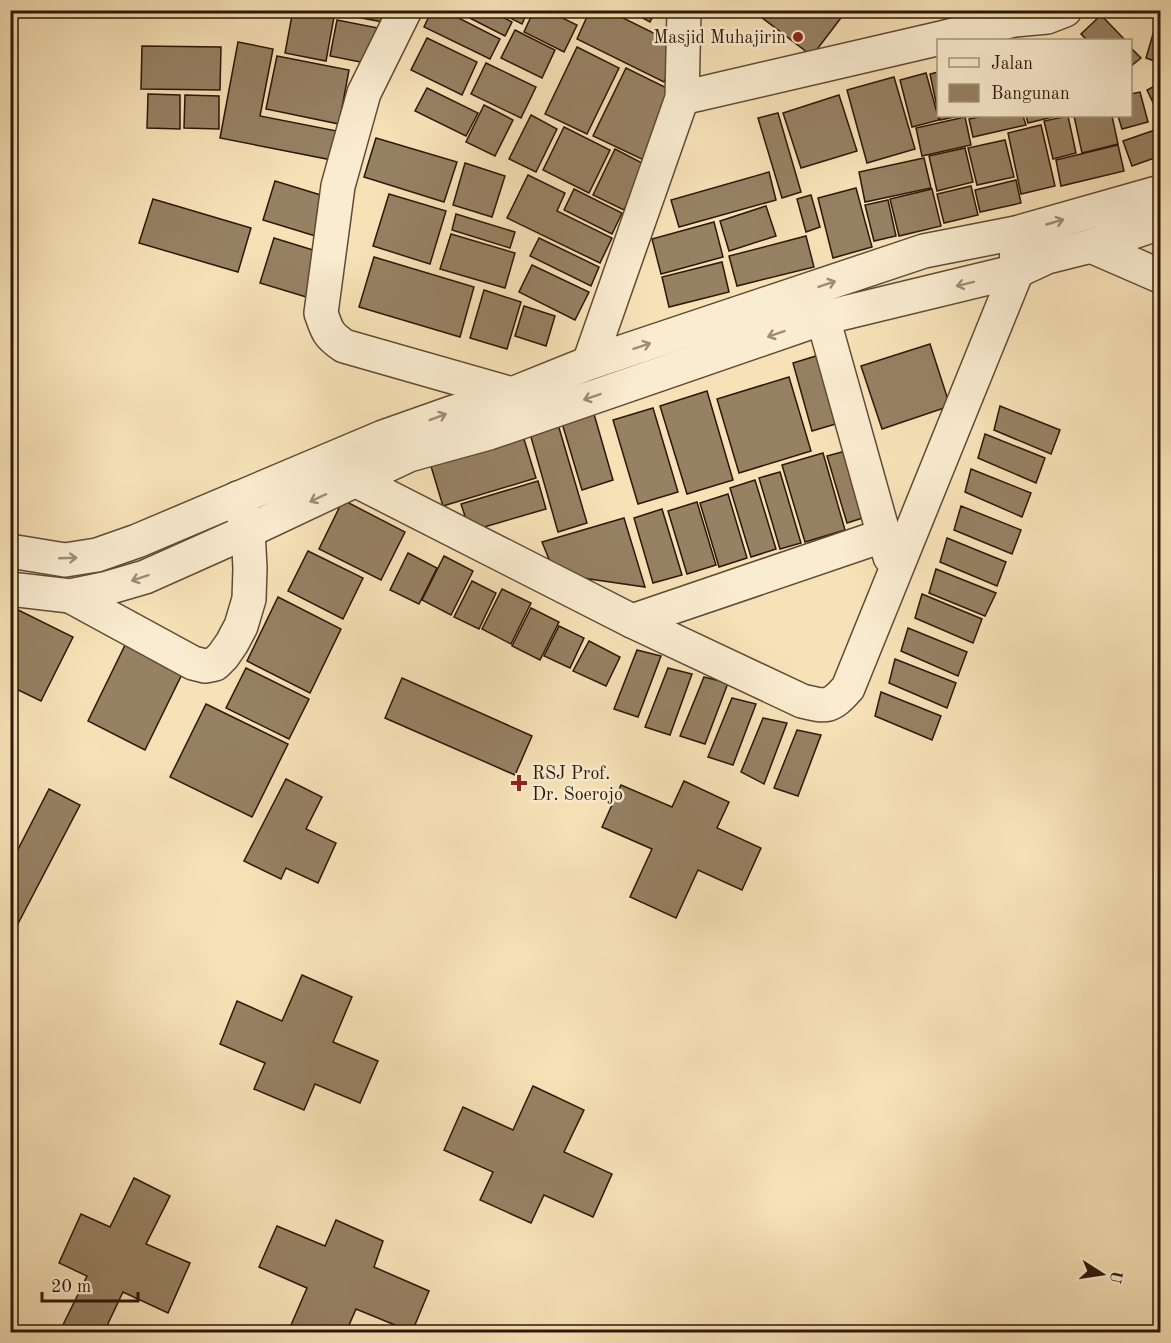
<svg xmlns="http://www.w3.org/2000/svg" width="1171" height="1343" font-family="'Old Standard TT',serif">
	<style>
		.building { fill: #968163; stroke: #2d1709; stroke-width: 1.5 }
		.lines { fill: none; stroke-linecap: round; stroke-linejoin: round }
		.minor-casing { stroke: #604a34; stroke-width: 36 }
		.tertiary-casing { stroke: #604a34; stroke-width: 36 }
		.minor { stroke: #faecd0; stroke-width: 33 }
		.tertiary { stroke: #faecd0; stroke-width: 33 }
		.oneway { stroke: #9e8c76 }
		.poi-dot { fill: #8f2418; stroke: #faecd0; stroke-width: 2 }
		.labels { text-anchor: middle; stroke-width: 5; stroke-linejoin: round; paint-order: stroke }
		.poi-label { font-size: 18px; fill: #2d1709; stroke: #faecd0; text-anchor: end }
	</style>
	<rect width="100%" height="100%" fill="#f7e2b7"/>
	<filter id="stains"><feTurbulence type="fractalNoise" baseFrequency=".00333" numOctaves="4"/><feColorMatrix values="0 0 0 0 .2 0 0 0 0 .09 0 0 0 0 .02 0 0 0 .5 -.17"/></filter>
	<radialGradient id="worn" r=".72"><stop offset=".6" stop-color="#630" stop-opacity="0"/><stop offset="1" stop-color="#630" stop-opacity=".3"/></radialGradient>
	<g class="building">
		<polygon points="293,10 299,10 334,17 326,61 285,53"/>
		<polygon points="320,10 385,10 383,22"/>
		<polygon points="432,10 443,10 500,39 490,59 424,27"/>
		<polygon points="454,10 489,10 512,22 505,36"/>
		<polygon points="494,10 528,10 522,24"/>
		<polygon points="534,10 546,10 577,25 564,52 524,32"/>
		<polygon points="590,10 607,10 680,46 664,82 577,39"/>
		<polygon points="628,10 656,10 650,22"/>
		<polygon points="766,10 847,10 812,56 761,17"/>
		<polygon points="1160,10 1160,63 1146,58"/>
		<polygon points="1101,15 1125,40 1087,40 1081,34"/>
		<polygon points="337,20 378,28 371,64 330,56"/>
		<polygon points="515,30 555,50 542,78 501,58"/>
		<polygon points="427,38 477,62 462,95 411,70"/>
		<polygon points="238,42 273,49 260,116 337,131 332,160 220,138"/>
		<polygon points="142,46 221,47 220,90 141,89"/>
		<polygon points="577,47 619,68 587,134 545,114"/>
		<polygon points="1130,47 1141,58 1130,67"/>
		<polygon points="277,56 349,70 339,124 266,109"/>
		<polygon points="486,63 536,87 521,118 471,94"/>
		<polygon points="626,68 679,94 646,161 593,136"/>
		<polygon points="938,72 938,112 930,74"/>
		<polygon points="926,73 939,120 912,127 900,80"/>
		<polygon points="894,77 915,149 867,163 847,90"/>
		<polygon points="1160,83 1160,114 1159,115 1147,90"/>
		<polygon points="427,88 478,113 466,136 415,111"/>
		<polygon points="1140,92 1148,122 1122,129 1118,116 1130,116 1130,94"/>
		<polygon points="148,94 180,95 180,129 147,128"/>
		<polygon points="185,95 219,96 219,129 184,128"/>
		<polygon points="839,95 857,151 801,168 783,113"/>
		<polygon points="484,105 513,120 495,156 466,142"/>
		<polygon points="778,113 801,192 782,198 758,118"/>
		<polygon points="531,115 557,129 536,172 509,159"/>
		<polygon points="939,116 959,116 940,120"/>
		<polygon points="984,116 1023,116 1026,125 973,137 969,119"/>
		<polygon points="1026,116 1053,116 1053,117 1028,123"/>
		<polygon points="1068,116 1076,153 1053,159 1044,121"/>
		<polygon points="1074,116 1112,116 1118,144 1082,153"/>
		<polygon points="965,117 971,145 922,156 916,128"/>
		<polygon points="1041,125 1055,186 1021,194 1008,133"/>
		<polygon points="564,127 610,150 589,193 543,170"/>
		<polygon points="1155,130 1160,145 1160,156 1132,166 1123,141"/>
		<polygon points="376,138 457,162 444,202 364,177"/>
		<polygon points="1005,140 1014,177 977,185 968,148"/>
		<polygon points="1118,145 1124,171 1061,186 1056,160"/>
		<polygon points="965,148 973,182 937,191 929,156"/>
		<polygon points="615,149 646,165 624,210 593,195"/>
		<polygon points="924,158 931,188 865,202 859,172"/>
		<polygon points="465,163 505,176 492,217 453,205"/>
		<polygon points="769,172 776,200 679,227 671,200"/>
		<polygon points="528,175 565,193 557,211 612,238 600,263 507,218"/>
		<polygon points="1016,180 1021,203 980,212 975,190"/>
		<polygon points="275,181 334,199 322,238 263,220"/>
		<polygon points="971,186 978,215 944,223 937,194"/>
		<polygon points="856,188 872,247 833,258 818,198"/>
		<polygon points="574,189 622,213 612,234 564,210"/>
		<polygon points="932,189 941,226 899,236 890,199"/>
		<polygon points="389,194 446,211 430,264 373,246"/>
		<polygon points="811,195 820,227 806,232 797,199"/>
		<polygon points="153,199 251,228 238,272 139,243"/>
		<polygon points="888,200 896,236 874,241 865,205"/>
		<polygon points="766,206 776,236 729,251 720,221"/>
		<polygon points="456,214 515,232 510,248 452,230"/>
		<polygon points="714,222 723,257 661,274 652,239"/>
		<polygon points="451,234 515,253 505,288 440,269"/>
		<polygon points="806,236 814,267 737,286 729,256"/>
		<polygon points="274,238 326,254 313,299 260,283"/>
		<polygon points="539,238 599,267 591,286 530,256"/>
		<polygon points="374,257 474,287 460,337 359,307"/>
		<polygon points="722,262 729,292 669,307 662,277"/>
		<polygon points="532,265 589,292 575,320 519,292"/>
		<polygon points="484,290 521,302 507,349 470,338"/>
		<polygon points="524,306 555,316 546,346 515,336"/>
		<polygon points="930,344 950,406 882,429 861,366"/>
		<polygon points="829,352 849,420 812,431 793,363"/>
		<polygon points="789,377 811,451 739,473 717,399"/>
		<polygon points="707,391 733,480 687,494 660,406"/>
		<polygon points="1000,406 1060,430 1051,454 994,430"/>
		<polygon points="653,408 678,492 638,504 613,420"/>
		<polygon points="594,414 613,480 582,490 562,423"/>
		<polygon points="557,421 587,523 558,532 529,430"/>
		<polygon points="985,434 1045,458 1036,483 978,458"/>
		<polygon points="523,436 536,478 443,506 430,463"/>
		<polygon points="853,449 872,515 847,523 827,456"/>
		<polygon points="823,453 845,530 805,542 782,465"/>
		<polygon points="971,469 1031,493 1022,517 965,492"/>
		<polygon points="780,472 801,543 780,549 759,478"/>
		<polygon points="755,480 776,549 751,557 730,488"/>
		<polygon points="538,481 546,509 470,531 461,504"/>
		<polygon points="728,494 747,558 719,567 700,503"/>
		<polygon points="343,500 405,532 381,580 319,549"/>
		<polygon points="697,502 716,565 687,574 668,511"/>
		<polygon points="961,506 1021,530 1012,554 954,530"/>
		<polygon points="662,509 682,575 653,583 634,518"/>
		<polygon points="624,518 645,587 555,574 542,542"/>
		<polygon points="947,538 1006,562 997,586 940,562"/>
		<polygon points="308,551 363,578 343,619 288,591"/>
		<polygon points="408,553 437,568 419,604 390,590"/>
		<polygon points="444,556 473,571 451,615 422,600"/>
		<polygon points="936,569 996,593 985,616 929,593"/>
		<polygon points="472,581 496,593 479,629 454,617"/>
		<polygon points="502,589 531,603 511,644 482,629"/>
		<polygon points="922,594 982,619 973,643 915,618"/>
		<polygon points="278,597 341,629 310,693 247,661"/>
		<polygon points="10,606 73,637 41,701 10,686"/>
		<polygon points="531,608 559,622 540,660 512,646"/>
		<polygon points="559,626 584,638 570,668 544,656"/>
		<polygon points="908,628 967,652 958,676 901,651"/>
		<polygon points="128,639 185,668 145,750 88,721"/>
		<polygon points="589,641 620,657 606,686 573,671"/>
		<polygon points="637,650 661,656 638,717 614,709"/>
		<polygon points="895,659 956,683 947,708 889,683"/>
		<polygon points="246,668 309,699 289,739 226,708"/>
		<polygon points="668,668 692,674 670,735 645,727"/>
		<polygon points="704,677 728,683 705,744 680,736"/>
		<polygon points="402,678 532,736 515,775 385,718"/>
		<polygon points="881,692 941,716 932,740 875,716"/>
		<polygon points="732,698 756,704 733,765 708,757"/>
		<polygon points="206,704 288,744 252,817 170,777"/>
		<polygon points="763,718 787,723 764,784 741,772"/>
		<polygon points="797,730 821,735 798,796 774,788"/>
		<polygon points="286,779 322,797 306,829 336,843 318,883 286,868 281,879 244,861"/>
		<polygon points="684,781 729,802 717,828 761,848 742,890 698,870 676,918 630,897 652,849 602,827 621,785 672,807"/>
		<polygon points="49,789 80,805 10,939 10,865"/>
		<polygon points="302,975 352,997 333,1042 378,1061 360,1103 315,1084 304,1110 254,1089 265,1063 220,1044 237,1001 282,1021"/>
		<polygon points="533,1086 584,1110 564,1152 612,1174 593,1217 544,1195 531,1223 480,1200 493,1172 444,1150 463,1107 513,1130"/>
		<polygon points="134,1178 170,1196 146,1244 190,1263 168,1313 123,1292 104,1332 78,1332 63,1325 87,1276 59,1263 81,1214 110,1227"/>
		<polygon points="336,1220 383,1241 374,1267 429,1291 412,1332 356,1309 346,1332 288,1332 307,1288 259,1267 277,1226 325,1246"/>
	</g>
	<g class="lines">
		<g class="minor-casing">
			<g id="minor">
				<path d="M405 10 364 93 338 186 321 313C327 331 328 335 344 346L512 394"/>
				<polyline points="682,98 941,38 1014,20 1047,17 1065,10"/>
				<polyline points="1091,246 1160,276"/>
				<polyline points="823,318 890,557"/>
				<polyline points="589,363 682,98 684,10"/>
				<path d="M341 459 355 480 632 621 802 701C827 707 830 708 848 688L1017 271 1016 233"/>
				<polyline points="70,596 193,663 205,666 215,664 223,656 232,643 241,626 249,599 250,568 248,531 238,498"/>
				<polyline points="632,621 885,535"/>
			</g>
		</g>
		<g class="tertiary-casing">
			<g id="tertiary">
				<polyline points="10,551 65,560 97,555 137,541 383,437 451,413 512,394 589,363 924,251 1016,233 1160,192"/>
				<polyline points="10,589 70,596 104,589 145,577 248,531 409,455 489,433 823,318 1017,271 1047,257 1091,246 1160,223"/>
			</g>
		</g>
		<use href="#minor" class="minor"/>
		<use href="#tertiary" class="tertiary"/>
	</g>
	<defs><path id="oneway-shaft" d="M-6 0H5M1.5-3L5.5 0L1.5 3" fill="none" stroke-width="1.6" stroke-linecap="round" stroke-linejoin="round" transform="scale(1.5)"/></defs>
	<g class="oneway">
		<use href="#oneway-shaft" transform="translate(1055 222) rotate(-16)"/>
		<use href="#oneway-shaft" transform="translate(827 284) rotate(-19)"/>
		<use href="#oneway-shaft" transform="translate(965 284) rotate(166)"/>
		<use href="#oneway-shaft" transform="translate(776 334) rotate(161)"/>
		<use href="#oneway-shaft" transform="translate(642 346) rotate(-18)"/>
		<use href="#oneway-shaft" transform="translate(592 397) rotate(161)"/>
		<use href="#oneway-shaft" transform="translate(438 417) rotate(-20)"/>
		<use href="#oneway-shaft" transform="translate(318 498) rotate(155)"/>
		<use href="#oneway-shaft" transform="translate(68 558) rotate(-2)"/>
		<use href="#oneway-shaft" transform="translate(140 578) rotate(161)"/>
	</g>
	<g class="poi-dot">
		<circle cx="798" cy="37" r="6"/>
		<path d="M516 774h6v6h6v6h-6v6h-6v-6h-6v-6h6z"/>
	</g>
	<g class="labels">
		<g class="poi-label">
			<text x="786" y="43">Masjid Muhajirin</text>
			<text x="532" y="779" text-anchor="start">RSJ Prof.<tspan x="532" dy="21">Dr. Soerojo</tspan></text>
		</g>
	</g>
	<rect width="1171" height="1343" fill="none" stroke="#f7e2b7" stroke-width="36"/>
	<rect x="12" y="12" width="1147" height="1319" fill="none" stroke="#2d1709" stroke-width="3"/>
	<rect x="18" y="18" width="1135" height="1307" fill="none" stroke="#2d1709" stroke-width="1.5"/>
	<rect x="937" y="39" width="195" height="78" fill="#faecd0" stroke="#a89780" stroke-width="1.5"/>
	<rect x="949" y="58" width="30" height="9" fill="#faecd0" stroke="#a89780" stroke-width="1.5"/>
	<text x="991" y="69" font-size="18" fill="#2d1709">Jalan</text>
	<rect x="949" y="84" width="30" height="18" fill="#968163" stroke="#a89780" stroke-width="1.5"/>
	<text x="991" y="99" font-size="18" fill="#2d1709">Bangunan</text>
	<g transform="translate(1102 1274) rotate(102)" stroke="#faecd0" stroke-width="4.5" paint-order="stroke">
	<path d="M0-4.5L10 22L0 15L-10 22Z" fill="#2d1709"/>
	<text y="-9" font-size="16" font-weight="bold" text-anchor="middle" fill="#2d1709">U</text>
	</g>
	<path d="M42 1292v9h96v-9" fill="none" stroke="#2d1709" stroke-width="3"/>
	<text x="51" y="1292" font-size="18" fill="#2d1709" stroke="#faecd0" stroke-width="4.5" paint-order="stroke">20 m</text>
	<rect width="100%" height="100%" filter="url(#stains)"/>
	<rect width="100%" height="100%" fill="url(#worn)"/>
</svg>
